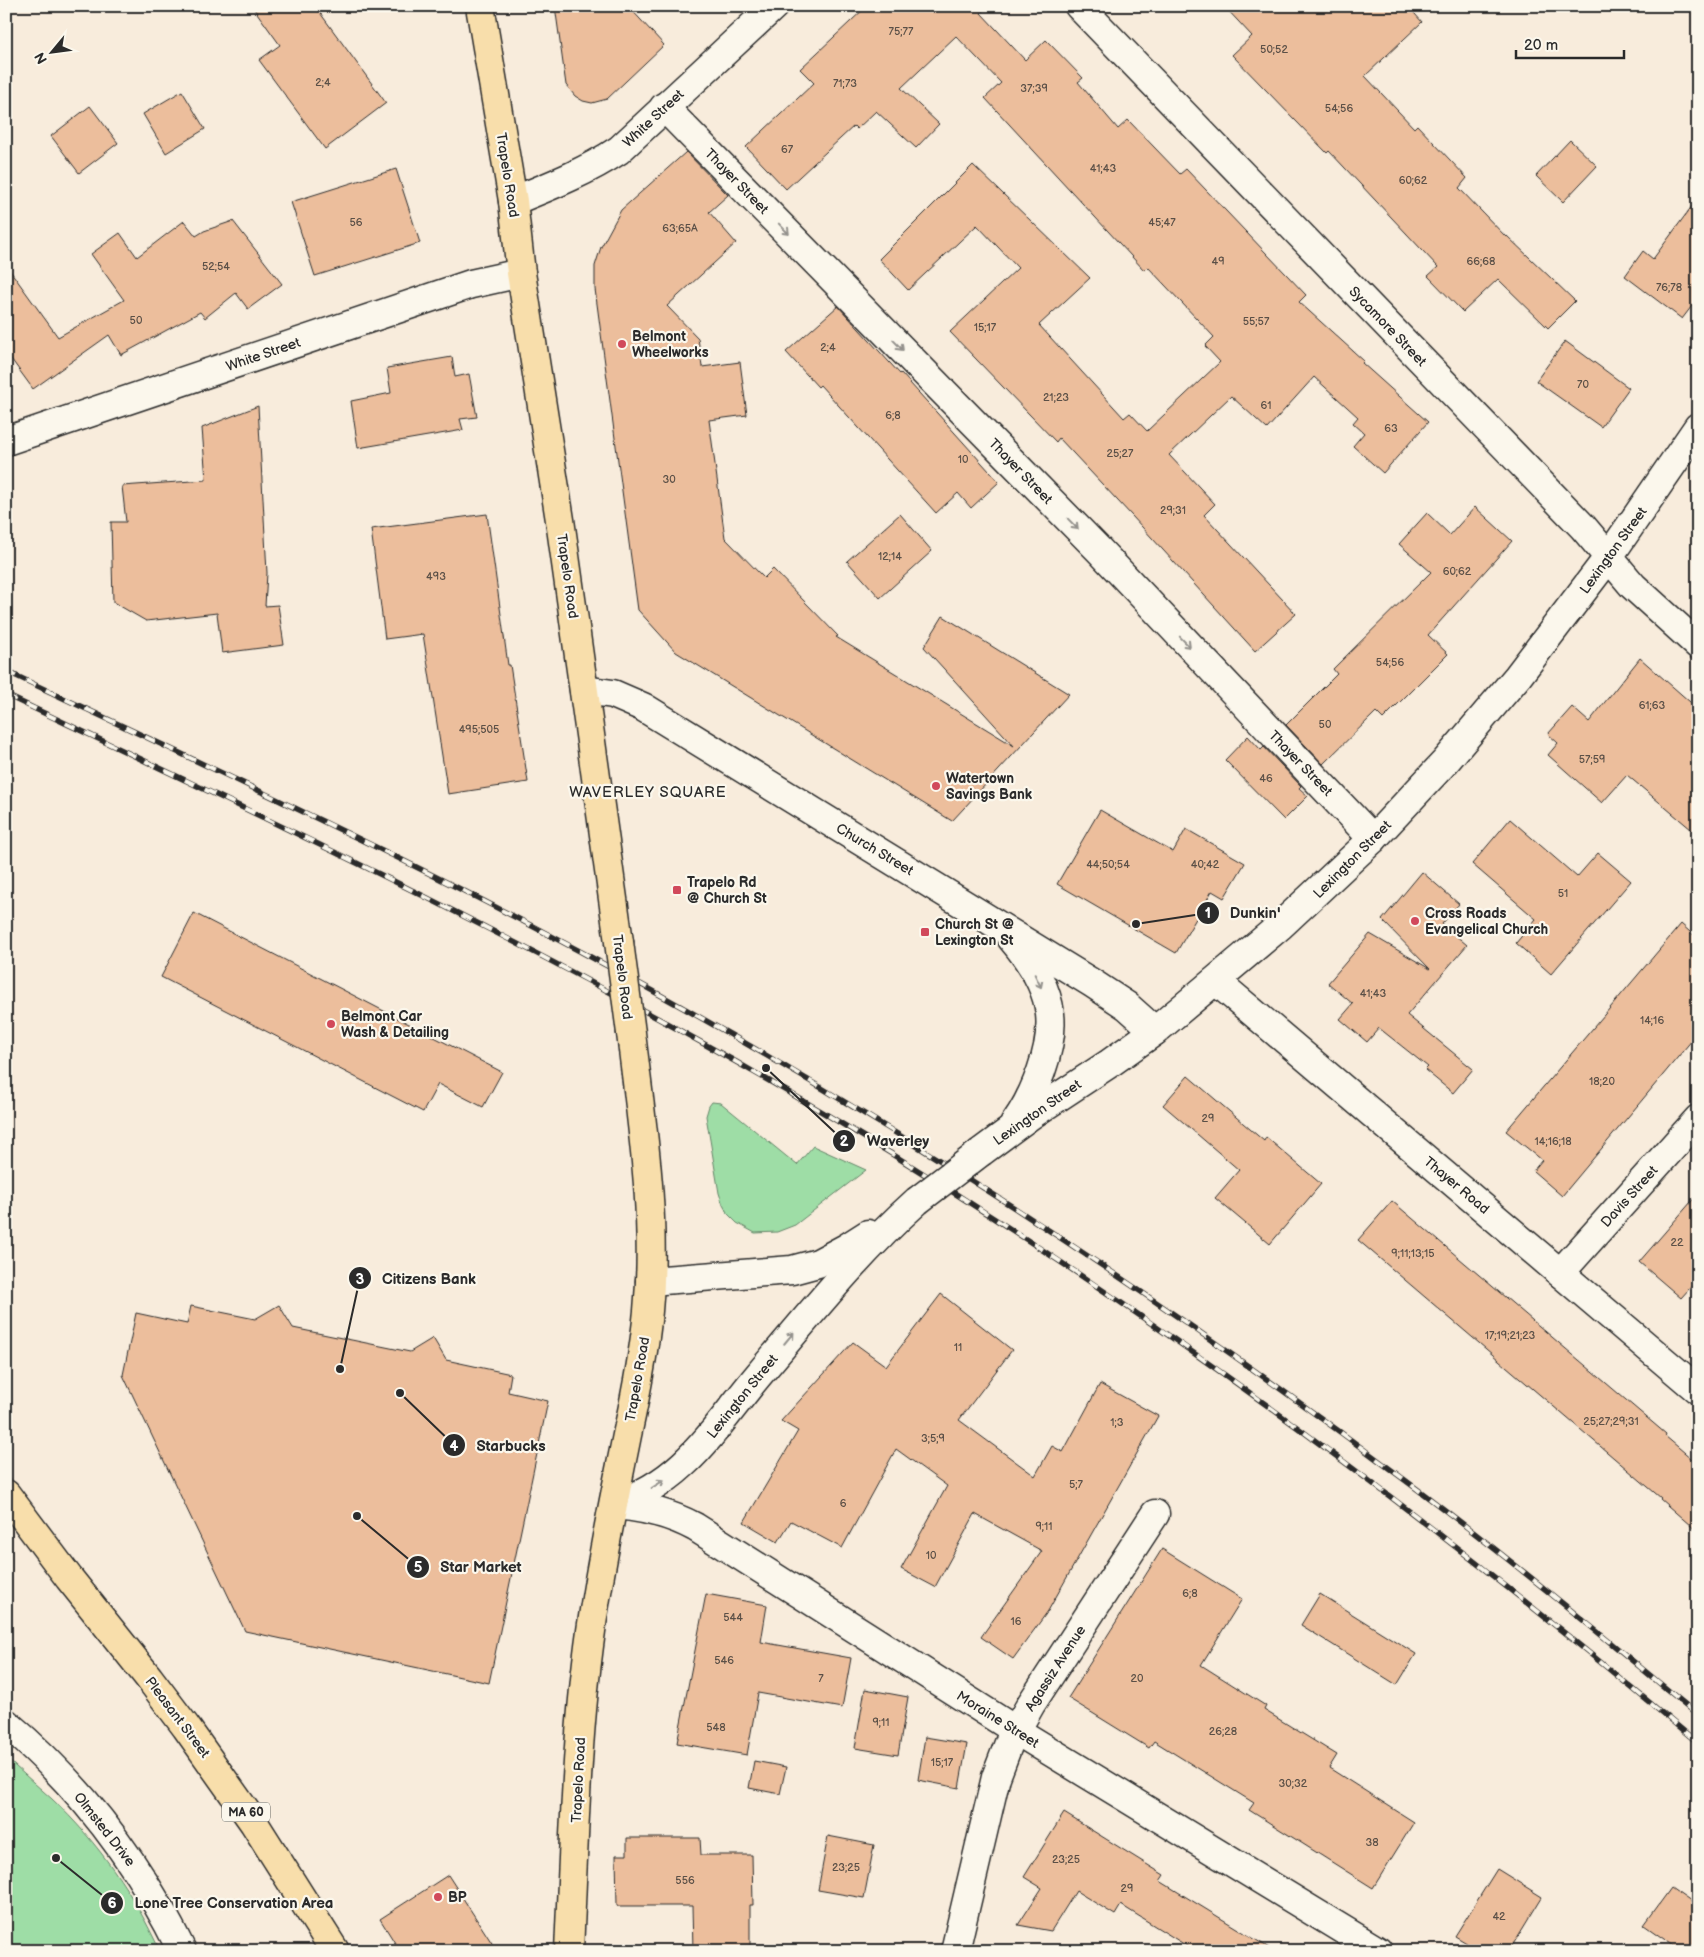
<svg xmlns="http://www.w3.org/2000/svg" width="1704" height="1957" font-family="'Balsamiq Sans',sans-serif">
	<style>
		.green { fill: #9edda6; stroke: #648468 }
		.building { fill: #ecbe9c; stroke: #2b2b2b }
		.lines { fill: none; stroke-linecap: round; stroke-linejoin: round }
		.minor-casing { stroke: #2b2b2b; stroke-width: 31 }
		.major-casing { stroke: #2b2b2b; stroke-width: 31 }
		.minor { stroke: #fbf7ec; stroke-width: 28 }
		.major { stroke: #f8deab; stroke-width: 28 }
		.rail-casing { stroke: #2b2b2b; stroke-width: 5.5 }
		.rail { stroke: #fbf7ec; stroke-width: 4; stroke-dasharray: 11; stroke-linecap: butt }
		.minor-bridge-casing { stroke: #2b2b2b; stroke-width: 31; stroke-linecap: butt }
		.major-bridge-casing { stroke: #2b2b2b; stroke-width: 31; stroke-linecap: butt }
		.minor-bridge { stroke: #fbf7ec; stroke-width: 28 }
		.major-bridge { stroke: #f8deab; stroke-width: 28 }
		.oneway { stroke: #93918c }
		.poi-dot { fill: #d1495b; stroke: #fbf7ec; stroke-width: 2 }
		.labels { text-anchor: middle; stroke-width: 4.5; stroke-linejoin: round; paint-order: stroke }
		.number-label { font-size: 11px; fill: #5b5047 }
		.shield { fill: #fbf7ec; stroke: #696865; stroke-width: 1 }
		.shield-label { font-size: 12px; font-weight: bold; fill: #2b2b2b }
		.street-label { font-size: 14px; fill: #2b2b2b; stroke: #fbf7ec }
		.poi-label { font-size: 14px; font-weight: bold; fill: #2b2b2b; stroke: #fbf7ec; text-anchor: start }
		.neighbourhood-label { font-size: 15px; letter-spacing: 1px; fill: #2b2b2b; stroke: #fbf7ec }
		.leader { fill: none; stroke: #2b2b2b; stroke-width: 2 }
		.callout-dot { fill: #2b2b2b; stroke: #fbf7ec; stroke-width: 2 }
		.mark-label { font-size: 15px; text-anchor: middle; font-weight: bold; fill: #fff }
		.callout-label { font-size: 15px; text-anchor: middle; font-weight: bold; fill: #2b2b2b; stroke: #fbf7ec; stroke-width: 4.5; stroke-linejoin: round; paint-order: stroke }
	</style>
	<rect width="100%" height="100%" fill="#f8ecdc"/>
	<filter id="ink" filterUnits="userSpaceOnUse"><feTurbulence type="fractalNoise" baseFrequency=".02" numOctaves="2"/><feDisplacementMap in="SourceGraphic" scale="10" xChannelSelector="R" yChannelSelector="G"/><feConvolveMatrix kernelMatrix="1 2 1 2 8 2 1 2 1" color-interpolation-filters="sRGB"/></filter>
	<g filter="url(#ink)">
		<g class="green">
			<polygon points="712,1102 721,1103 797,1165 813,1146 866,1170 795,1225 777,1232 755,1233 737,1223 728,1214 723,1205 719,1193 706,1116 709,1106"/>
			<path d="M6 1758C21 1772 37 1785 52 1799 98 1842 134 1894 160 1951H6Z"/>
		</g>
		<g class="building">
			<polygon points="252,6 315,6 386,103 325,149 259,60 280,45"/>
			<polygon points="555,6 628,6 664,45 607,99 592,103 583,101 575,96 566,85"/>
			<polygon points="867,6 988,6 981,13 1025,60 1046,40 1083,78 1078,82 1118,129 1128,120 1180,174 1186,169 1306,295 1299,302 1364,361 1362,363 1428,422 1383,473 1353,446 1364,433 1353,423 1358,417 1314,377 1267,429 1231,396 1169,455 1215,504 1204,515 1296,614 1255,651 1132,516 1059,438 1056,442 950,332 1018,268 977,225 908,290 879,259 973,165 1090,278 1039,325 1124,418 1130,413 1147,431 1220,362 1205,346 1214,337 1148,267 1144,270 985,98 1001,83 956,36 901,88 939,124 916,148 876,111 857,129 854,126 786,189 746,147 814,83 800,69"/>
			<polygon points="1224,6 1408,6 1422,22 1365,76 1414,128 1417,125 1467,178 1459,188 1506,237 1507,236 1575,301 1548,328 1498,279 1463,312 1428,276 1438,267 1329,151 1327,153 1232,55 1252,36"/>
			<polygon points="182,91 205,129 166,153 143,114"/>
			<polygon points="90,106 118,143 79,173 51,136"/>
			<polygon points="1570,140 1597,166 1563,202 1536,176"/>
			<polygon points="686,152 728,195 709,212 736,243 667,306 698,338 702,367 740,362 747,415 709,420 725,538 764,578 773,569 838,636 836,637 1014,746 924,647 943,616 1069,694 952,821 676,652 638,610 595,289 595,266 601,247 621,210"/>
			<polygon points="396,169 420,243 315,276 291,202"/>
			<polygon points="1698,198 1698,298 1682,319 1625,276 1643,251 1653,259"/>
			<polygon points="184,221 196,236 204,231 233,221 282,284 248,309 236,293 205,318 200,312 121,355 109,335 33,389 6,352 6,265 58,337 124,300 91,254 120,233 137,257"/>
			<polygon points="838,306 900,374 901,373 999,482 971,508 958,493 936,513 820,385 818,387 786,352"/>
			<polygon points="1565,341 1629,388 1601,427 1536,381"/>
			<polygon points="452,357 455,377 469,374 477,417 460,419 463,430 358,448 351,401 391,393 387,368"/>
			<polygon points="258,406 267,573 265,606 278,605 284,645 222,653 217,613 146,621 113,602 111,522 126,522 122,486 206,480 202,428"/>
			<polygon points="1475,507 1512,541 1428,635 1448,654 1383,719 1376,712 1323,764 1286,725 1337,674 1333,669 1431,572 1399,544 1427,513 1450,535"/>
			<polygon points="487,514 508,665 510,665 528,782 448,794 423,634 385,639 371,529"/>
			<polygon points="900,514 932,551 880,598 847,561"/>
			<polygon points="1640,658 1698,709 1698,835 1627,775 1602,803 1548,755 1558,743 1548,734 1572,707 1589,722"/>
			<polygon points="1248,736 1261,750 1264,747 1301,786 1299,788 1308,796 1284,820 1225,760"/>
			<polygon points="1100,810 1173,852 1186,829 1245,863 1224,898 1212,891 1176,953 1057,884"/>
			<polygon points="1510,819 1577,877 1598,853 1631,881 1551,974 1516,943 1536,919 1472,864"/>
			<polygon points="1422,872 1459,904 1442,924 1467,945 1407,1015 1473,1069 1453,1093 1425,1070 1428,1067 1379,1028 1367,1042 1340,1019 1353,1004 1328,983 1370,934 1430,969 1382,920"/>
			<polygon points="194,913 502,1072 483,1107 438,1084 423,1112 161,977"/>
			<polygon points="1681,924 1698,939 1698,1033 1562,1196 1533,1171 1542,1160 1506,1131"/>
			<polygon points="1188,1076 1264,1141 1266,1137 1321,1184 1270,1244 1215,1198 1239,1170 1163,1105"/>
			<polygon points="1698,1194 1698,1279 1681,1298 1639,1262"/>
			<polygon points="1392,1201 1666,1434 1665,1436 1698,1464 1698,1532 1660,1499 1661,1498 1358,1240"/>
			<polygon points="941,1294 1012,1350 959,1420 1035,1476 1052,1446 1063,1452 1100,1384 1158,1416 1048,1611 1013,1659 981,1637 1042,1551 975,1514 935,1587 901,1569 947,1486 896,1449 842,1548 791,1521 778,1542 744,1522 798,1431 781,1421 853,1342 886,1366"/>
			<polygon points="279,1305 293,1328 410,1352 433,1338 446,1360 511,1374 508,1392 548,1401 489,1683 245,1631 123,1375 136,1313 187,1324 191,1306 255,1319"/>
			<polygon points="1162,1549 1242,1599 1201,1665 1266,1706 1264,1710 1337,1755 1329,1768 1414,1822 1373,1888 1249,1810 1254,1803 1154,1741 1149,1748 1068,1698"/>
			<polygon points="706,1594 767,1605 761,1642 851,1658 842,1708 758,1693 747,1755 677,1743"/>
			<polygon points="1320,1594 1416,1654 1397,1685 1301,1625"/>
			<polygon points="865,1689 908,1697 898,1755 855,1748"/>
			<polygon points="925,1737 967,1744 959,1788 918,1780"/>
			<polygon points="754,1761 786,1767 780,1794 749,1788"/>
			<polygon points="1064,1813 1164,1875 1160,1881 1274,1951 1195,1951 1121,1905 1115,1915 1076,1891 1051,1931 1018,1925 1042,1888 1024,1877"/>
			<polygon points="828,1836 874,1845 864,1898 818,1890"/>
			<polygon points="627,1838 700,1838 701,1855 752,1855 753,1905 750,1905 750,1951 693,1951 692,1906 617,1906 616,1855 627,1855"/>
			<polygon points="1497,1869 1542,1897 1509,1951 1480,1951 1455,1936"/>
			<polygon points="448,1875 497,1951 400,1951 380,1919"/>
			<polygon points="1671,1888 1698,1907 1698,1951 1681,1951 1644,1925"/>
		</g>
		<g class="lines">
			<g class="minor-casing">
				<g id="minor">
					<polyline points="1079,6 1583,527 1633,586 1698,645"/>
					<polyline points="664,107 1099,550 1373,839"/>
					<path d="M513 201C550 186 586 172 619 150L774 6"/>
					<polyline points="6,441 471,284 521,273"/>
					<polyline points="584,690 613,694 643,707 1092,983 1127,1006 1155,1031"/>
					<path d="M1012 939C1029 959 1047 987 1050 1014 1054 1048 1034 1096 1015 1123"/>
					<polyline points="1216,981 1698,1390"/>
					<polyline points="981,1152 1031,1115 1110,1063 1155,1031 1280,926 1373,839 1445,762 1518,676 1608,558 1698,427"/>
					<polyline points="1560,1273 1698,1119"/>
					<polyline points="650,1281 792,1270 818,1263 846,1248 868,1234"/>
					<path d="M615 1504C686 1482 716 1425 761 1372 811 1313 859 1253 917 1201"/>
					<path d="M614 1505C643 1507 669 1513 695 1527L1015 1730 1378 1951"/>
					<path d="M6 1723C81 1786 139 1863 182 1951"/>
					<polyline points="955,1951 996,1777 1009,1743 1031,1704 1155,1514"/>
				</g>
			</g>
			<g class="major-casing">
				<g id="major">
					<polyline points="480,6 513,201 521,273 560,520 619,942"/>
					<polyline points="6,1494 69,1578 149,1678 186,1727 254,1823 335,1951"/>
					<path d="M569 1951C574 1844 576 1737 591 1631 600 1565 614 1500 627 1435 636 1394 644 1353 648 1311 657 1218 642 1126 631 1033"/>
				</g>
			</g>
			<use href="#minor" class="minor"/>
			<use href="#major" class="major"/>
			<g class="rail-casing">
				<g id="rail">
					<path d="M6 671C223 774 443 874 653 991 919 1138 1173 1306 1417 1489 1513 1561 1605 1638 1698 1715"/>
					<path d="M6 695C242 807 478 917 706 1045 1059 1242 1388 1482 1698 1743"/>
				</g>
			</g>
			<use href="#rail" class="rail"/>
			<g class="minor-bridge-casing">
				<polyline id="minor-bridge" points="917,1201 981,1152"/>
			</g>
			<g class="major-bridge-casing">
				<polyline id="major-bridge" points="619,942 631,1033"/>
			</g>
			<use href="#minor-bridge" class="minor-bridge"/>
			<use href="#major-bridge" class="major-bridge"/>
		</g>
		<defs><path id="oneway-shaft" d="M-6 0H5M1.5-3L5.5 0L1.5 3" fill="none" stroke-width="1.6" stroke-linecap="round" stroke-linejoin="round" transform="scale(1.25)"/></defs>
		<g class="oneway">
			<use href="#oneway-shaft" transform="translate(784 229) rotate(46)"/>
			<use href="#oneway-shaft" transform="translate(898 345) rotate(46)"/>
			<use href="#oneway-shaft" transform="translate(1073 524) rotate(46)"/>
			<use href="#oneway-shaft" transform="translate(1185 642) rotate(46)"/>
			<use href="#oneway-shaft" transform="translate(1038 981) rotate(64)"/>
			<use href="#oneway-shaft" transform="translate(789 1338) rotate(-50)"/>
			<use href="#oneway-shaft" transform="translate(658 1484) rotate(-32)"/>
		</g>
	</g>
	<g class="poi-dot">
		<circle cx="622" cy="344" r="5"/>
		<circle cx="936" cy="786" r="5"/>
		<rect x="672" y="885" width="10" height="10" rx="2.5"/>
		<circle cx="1415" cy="921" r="5"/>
		<rect x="920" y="927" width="10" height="10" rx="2.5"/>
		<circle cx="331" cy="1024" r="5"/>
		<circle cx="438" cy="1897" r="5"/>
	</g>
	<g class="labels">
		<g class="number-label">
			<text x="901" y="35">75;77</text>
			<text x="1274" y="53">50;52</text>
			<text x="323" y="86">2;4</text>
			<text x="845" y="87">71;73</text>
			<text x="1034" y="92">37;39</text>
			<text x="1339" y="112">54;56</text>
			<text x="787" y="153">67</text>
			<text x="1103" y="172">41;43</text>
			<text x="1413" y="184">60;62</text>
			<text x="356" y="226">56</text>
			<text x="1162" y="226">45;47</text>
			<text x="680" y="232">63;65A</text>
			<text x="1218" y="265">49</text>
			<text x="1481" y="265">66;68</text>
			<text x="216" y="270">52;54</text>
			<text x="1669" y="291">76;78</text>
			<text x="136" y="324">50</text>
			<text x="1256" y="325">55;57</text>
			<text x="985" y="331">15;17</text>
			<text x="828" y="351">2;4</text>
			<text x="1583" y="388">70</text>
			<text x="1056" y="401">21;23</text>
			<text x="1266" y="409">61</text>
			<text x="893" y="419">6;8</text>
			<text x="1391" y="432">63</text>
			<text x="1120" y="457">25;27</text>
			<text x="963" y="463">10</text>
			<text x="669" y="483">30</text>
			<text x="1173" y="514">29;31</text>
			<text x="890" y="560">12;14</text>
			<text x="1457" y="575">60;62</text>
			<text x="436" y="580">493</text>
			<text x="1390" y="666">54;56</text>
			<text x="1652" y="709">61;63</text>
			<text x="1325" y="728">50</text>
			<text x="479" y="733">495;505</text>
			<text x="1592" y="763">57;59</text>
			<text x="1266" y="782">46</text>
			<text x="1108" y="868">44;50;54</text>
			<text x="1205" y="868">40;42</text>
			<text x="1563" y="897">51</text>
			<text x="1373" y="997">41;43</text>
			<text x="1652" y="1024">14;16</text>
			<text x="1602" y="1085">18;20</text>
			<text x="1208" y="1122">29</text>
			<text x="1553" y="1145">14;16;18</text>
			<text x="1677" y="1246">22</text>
			<text x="1413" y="1257">9;11;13;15</text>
			<text x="1510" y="1339">17;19;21;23</text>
			<text x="958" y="1351">11</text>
			<text x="1611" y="1425">25;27;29;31</text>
			<text x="1117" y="1426">1;3</text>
			<text x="933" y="1442">3;5;9</text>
			<text x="1076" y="1488">5;7</text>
			<text x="843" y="1507">6</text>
			<text x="1044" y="1530">9;11</text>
			<text x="931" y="1559">10</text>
			<text x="1190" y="1597">6;8</text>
			<text x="733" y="1621">544</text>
			<text x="1016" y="1625">16</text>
			<text x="724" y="1664">546</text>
			<text x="821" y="1682">7</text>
			<text x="1137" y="1682">20</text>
			<text x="881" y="1726">9;11</text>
			<text x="716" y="1731">548</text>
			<text x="1223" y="1735">26;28</text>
			<text x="942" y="1766">15;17</text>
			<text x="1293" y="1787">30;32</text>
			<text x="1372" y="1846">38</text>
			<text x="1066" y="1863">23;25</text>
			<text x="846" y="1871">23;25</text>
			<text x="685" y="1884">556</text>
			<text x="1127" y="1892">29</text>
			<text x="1499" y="1920">42</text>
		</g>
		<rect class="shield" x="222" y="1802.5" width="48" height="19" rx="4"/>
		<g class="shield-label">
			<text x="246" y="1816">MA 60</text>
		</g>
		<g class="street-label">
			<text transform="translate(653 118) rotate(-43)" y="5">White Street</text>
			<text transform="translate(508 175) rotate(81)" y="5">Trapelo Road</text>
			<text transform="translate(737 181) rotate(46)" y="5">Thayer Street</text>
			<text transform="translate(1388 326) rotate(46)" y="5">Sycamore Street</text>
			<text transform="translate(263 354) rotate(-19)" y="5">White Street</text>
			<text transform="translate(1021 471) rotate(46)" y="5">Thayer Street</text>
			<text transform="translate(1613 550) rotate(-54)" y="5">Lexington Street</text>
			<text transform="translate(568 576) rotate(82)" y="5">Trapelo Road</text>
			<text transform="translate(1301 763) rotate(46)" y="5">Thayer Street</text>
			<text transform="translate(875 849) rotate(31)" y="5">Church Street</text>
			<text transform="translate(1352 859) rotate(-45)" y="5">Lexington Street</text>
			<text transform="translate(623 977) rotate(83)" y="5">Trapelo Road</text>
			<text transform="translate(1037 1112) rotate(-35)" y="5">Lexington Street</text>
			<text transform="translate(1457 1185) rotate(40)" y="5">Thayer Road</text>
			<text transform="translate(1629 1196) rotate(-48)" y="5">Davis Street</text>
			<text transform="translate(637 1379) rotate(-80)" y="5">Trapelo Road</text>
			<text transform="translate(742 1396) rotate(-51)" y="5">Lexington Street</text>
			<text transform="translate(1055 1668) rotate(-57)" y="5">Agassiz Avenue</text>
			<text transform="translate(178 1717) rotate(53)" y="5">Pleasant Street</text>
			<text transform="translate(998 1719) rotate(32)" y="5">Moraine Street</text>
			<text transform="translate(578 1780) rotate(-87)" y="5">Trapelo Road</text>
			<text transform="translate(105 1829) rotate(52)" y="5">Olmsted Drive</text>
		</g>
		<g class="poi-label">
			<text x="632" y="341">Belmont<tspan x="632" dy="16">Wheelworks</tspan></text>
			<text x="946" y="783">Watertown<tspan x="946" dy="16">Savings Bank</tspan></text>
			<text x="687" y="887">Trapelo Rd<tspan x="687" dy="16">@ Church St</tspan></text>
			<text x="1425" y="918">Cross Roads<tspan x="1425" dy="16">Evangelical Church</tspan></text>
			<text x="935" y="929">Church St @<tspan x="935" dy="16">Lexington St</tspan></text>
			<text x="341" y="1021">Belmont Car<tspan x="341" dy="16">Wash &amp; Detailing</tspan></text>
			<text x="448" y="1902">BP</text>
		</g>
		<g class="neighbourhood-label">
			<text x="648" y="797">WAVERLEY SQUARE</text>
		</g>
	</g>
	<path class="leader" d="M1136 924L1208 913M766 1068L844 1141M340 1369L360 1278M400 1393L454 1445M357 1516L418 1567M56 1858L112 1903"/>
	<g class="callout-dot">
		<circle cx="1136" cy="924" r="5"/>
		<circle cx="766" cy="1068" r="5"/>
		<circle cx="340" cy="1369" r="5"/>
		<circle cx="400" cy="1393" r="5"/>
		<circle cx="357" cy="1516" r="5"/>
		<circle cx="56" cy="1858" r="5"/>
		<circle cx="1208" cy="913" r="12"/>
		<circle cx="844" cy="1141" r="12"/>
		<circle cx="360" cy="1278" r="12"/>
		<circle cx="454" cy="1445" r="12"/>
		<circle cx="418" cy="1567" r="12"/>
		<circle cx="112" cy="1903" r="12"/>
	</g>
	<g class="mark-label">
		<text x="1208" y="918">1</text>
		<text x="844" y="1146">2</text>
		<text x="360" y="1284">3</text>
		<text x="454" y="1451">4</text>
		<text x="418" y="1572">5</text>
		<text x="112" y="1908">6</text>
	</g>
	<g class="callout-label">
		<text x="1255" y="918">Dunkin'</text>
		<text x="898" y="1146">Waverley</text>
		<text x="429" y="1284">Citizens Bank</text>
		<text x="511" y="1451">Starbucks</text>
		<text x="481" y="1572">Star Market</text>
		<text x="234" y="1908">Lone Tree Conservation Area</text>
	</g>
	<rect width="1704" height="1957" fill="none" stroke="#fbf7ec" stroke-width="25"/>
	<rect x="12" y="12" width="1679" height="1932" fill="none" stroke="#2b2b2b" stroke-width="2" filter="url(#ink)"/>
	<g transform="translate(52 52) rotate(241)" stroke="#fbf7ec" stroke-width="4" paint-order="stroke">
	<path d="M0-4L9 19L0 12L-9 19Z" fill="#2b2b2b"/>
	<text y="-8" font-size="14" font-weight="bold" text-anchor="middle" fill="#2b2b2b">N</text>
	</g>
	<path d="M1516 50v8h108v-8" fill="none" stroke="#2b2b2b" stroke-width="2.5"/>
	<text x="1524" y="50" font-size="15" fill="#2b2b2b" stroke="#fbf7ec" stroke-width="4" paint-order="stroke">20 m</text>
</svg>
